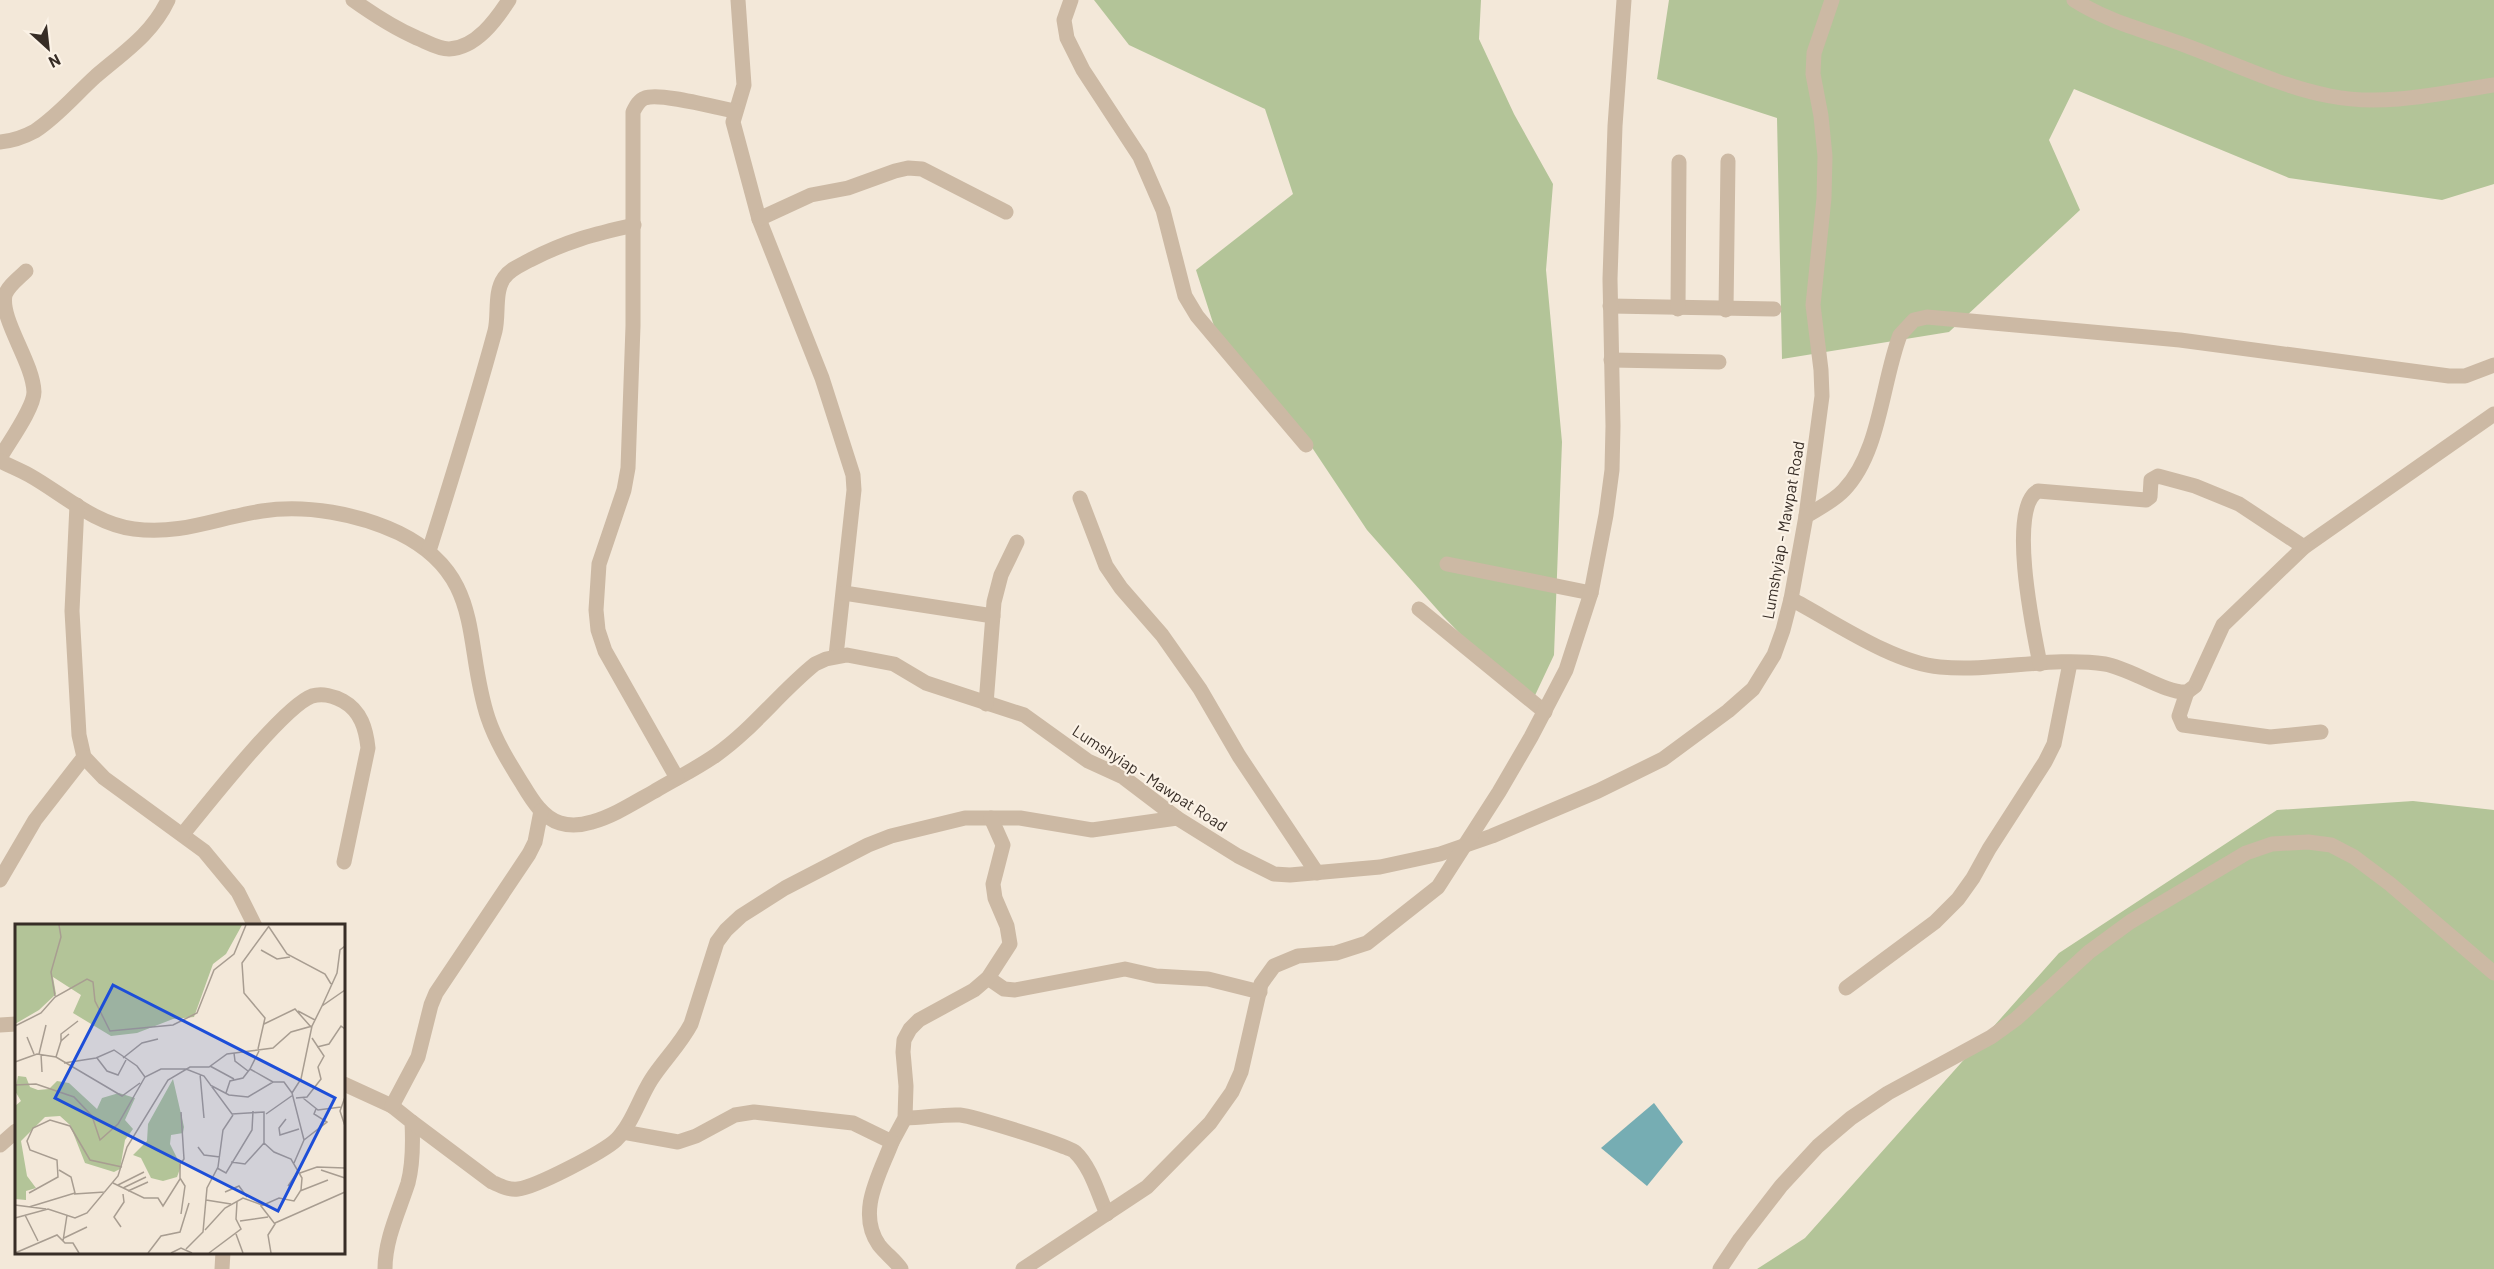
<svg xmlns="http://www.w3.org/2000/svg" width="2494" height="1269" font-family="Barlow,sans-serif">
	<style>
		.green { fill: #b3c498 }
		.water { fill: #76adb3 }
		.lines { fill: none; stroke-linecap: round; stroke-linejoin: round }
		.minor { stroke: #ccb9a4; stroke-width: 15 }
		.labels { text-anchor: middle; stroke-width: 4.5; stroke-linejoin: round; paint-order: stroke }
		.street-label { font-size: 16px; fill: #372d26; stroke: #fbf2e6 }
		.inset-road { fill: none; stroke: #a89d91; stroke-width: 1.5 }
		.view { fill: #1d4ed8; fill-opacity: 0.15; stroke: #1d4ed8; stroke-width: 3 }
		.inset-edge { fill: none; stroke: #372d26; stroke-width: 3 }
	</style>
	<rect width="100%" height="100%" fill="#f3e8d9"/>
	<g class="green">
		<polygon points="1094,0 1481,0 1479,39 1514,114 1553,184 1546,270 1562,442 1554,655 1530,706 1443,616 1367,530 1307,440 1214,326 1196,270 1293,194 1265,109 1129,45"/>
		<polygon points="1669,0 2494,0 2494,184 2442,200 2289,178 2074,89 2049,140 2080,210 1949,332 1782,359 1777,118 1657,79"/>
		<polygon points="2413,801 2494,810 2494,1269 1757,1269 1805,1238 2059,953 2277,810"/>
	</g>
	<polygon class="water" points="1654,1103 1683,1142 1647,1186 1601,1148"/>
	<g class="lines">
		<g class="minor">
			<path d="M353 0C374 15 394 28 417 38 427 42 438 49 449 49 476 48 496 20 509 0"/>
			<polyline points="738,0 744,85 733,122 759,219 822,378 853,475 854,490 836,656"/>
			<polyline points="1071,0 1064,20 1067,38 1083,70 1140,157 1163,210 1185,296 1197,316 1306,445"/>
			<path d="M2074 0C2107 21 2143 30 2179 43 2229 61 2278 86 2330 96 2384 107 2442 93 2494 85"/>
			<path d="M0 142C12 141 24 137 35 131 58 116 76 94 96 76 124 52 152 34 168 0"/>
			<polyline points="759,219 811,195 848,188 895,171 908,168 922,169 1006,212"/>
			<polyline points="1610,306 1774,309"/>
			<polyline points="1678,309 1679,162"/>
			<polyline points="1726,310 1728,161"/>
			<polyline points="1611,360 1719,362"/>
			<path d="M0 458C9 442 34 408 34 392 33 362 0 320 5 295 8 286 19 278 26 271"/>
			<path d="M0 461C10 466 20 470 29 475 63 494 94 524 134 529 182 535 216 518 262 511 306 504 359 514 399 533 486 576 463 643 488 718 496 742 510 764 523 785 532 800 543 818 560 823 570 826 582 825 592 822 614 816 635 802 655 791 675 779 696 769 716 755 753 729 780 692 815 664L826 659 847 655 894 664 926 683 1024 715 1088 761 1123 777 1177 818 1238 856 1274 874 1290 875 1380 867 1440 854 1492 836 1598 791 1663 759 1728 711 1753 689 1774 655 1783 630 1791 599 1806 516 1822 396 1821 370 1813 305 1824 198 1825 156 1821 116 1813 74 1814 53 1832 0"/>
			<polyline points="1080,498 1106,566 1121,588 1162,635 1200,689 1239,756 1317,873"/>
			<polyline points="77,505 72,611 79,735 84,757 104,778 204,851 238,892 255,926"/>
			<path d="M1806 516C1819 508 1834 501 1844 490 1880 453 1882 382 1900 335L1914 320 1927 317 2180 340 2449 376H2465L2494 365"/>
			<path d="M429 551C452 478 475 405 495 331 499 315 494 292 504 278 510 269 521 265 530 260 567 241 594 234 634 225"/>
			<polyline points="1447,564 1591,593"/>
			<polyline points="844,593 993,616"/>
			<path d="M1791 599C1833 621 1893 663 1940 667 1995 672 2051 656 2105 664 2130 668 2166 694 2187 692L2195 686 2223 625 2304 547 2494 414"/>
			<polyline points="1419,609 1545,712"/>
			<path d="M2040 664C2034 634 2007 507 2038 491L2146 500 2150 497 2151 480 2158 476 2195 486 2239 504 2304 547"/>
			<polyline points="2187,692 2179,716 2183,725 2270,737 2321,732"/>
			<polyline points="986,704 994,602 1001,575 1017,542"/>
			<path d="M677 778 605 651 598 630 596 610 599 564 624 490 628 468 633 326V112C636 106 639 100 645 98 660 92 717 108 735 111"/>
			<path d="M183 834C206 806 284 706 312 696 322 693 334 696 343 701 361 711 366 729 368 748L344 862"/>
			<polyline points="0,880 35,820 84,757"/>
			<polyline points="988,978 1004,989 1015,990 1125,969 1156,976 1208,979 1260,992"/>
			<polyline points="1846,988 1935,922 1958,899 1973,878 1989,849 2045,762 2054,744 2070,663"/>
			<polyline points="0,1025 16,1024"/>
			<path d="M344 1084 392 1106 412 1122C413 1142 413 1164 408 1183 399 1211 385 1239 385 1269"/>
			<polyline points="392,1106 418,1057 431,1005 436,993 529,854 535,842 541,811"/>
			<path d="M905 1118C923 1118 943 1114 960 1115 972 1116 1070 1146 1075 1152 1091 1167 1098 1194 1107 1214"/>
			<path d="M412 1122 492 1182C501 1186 508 1190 518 1189 536 1187 603 1152 616 1140 632 1124 639 1099 651 1080 663 1061 680 1045 691 1024L717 942 726 930 741 916 785 888 868 845 891 836 965 818H1020L1092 830 1177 818"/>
			<polyline points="623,1132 678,1142 696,1136 735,1115 754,1112 853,1123 892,1142 905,1118 906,1086 903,1052 904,1040 910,1029 919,1020 974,990 988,978 1010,944 1007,926 995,898 993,884 1003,845 991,818"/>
			<path d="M892 1142C880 1174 856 1212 879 1245 886 1254 895 1260 901 1269"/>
			<polyline points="0,1145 16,1131"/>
			<polyline points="222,1269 223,1252"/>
			<polyline points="1023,1269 1147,1187 1210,1123 1232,1092 1241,1072 1261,984 1274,966 1298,956 1336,953 1367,943 1438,887 1499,792 1531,737 1566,670 1591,593 1606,515 1612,470 1613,426 1610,279 1615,126 1624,0"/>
			<polyline points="1720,1269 1740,1239 1781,1186 1818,1146 1851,1118 1888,1093 1991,1037 2016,1019 2089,952 2130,922 2246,853 2272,844 2308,842 2331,845 2354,857 2390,884 2494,973"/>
		</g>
	</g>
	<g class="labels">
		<g class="street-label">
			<text transform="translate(1783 530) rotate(-80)" y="6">Lumshyiap - Mawpat Road</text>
			<text transform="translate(1150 778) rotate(33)" y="6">Lumshyiap - Mawpat Road</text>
		</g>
	</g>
	<g transform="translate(15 924)">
		<rect width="330" height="330" fill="#f3e8d9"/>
		<path d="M0 1H227L211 30 198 40 179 93 158 95 122 109 96 112 58 89 66 71 38 53 41 70 24 86 0 100ZM3 152 11 153 15 163 23 166 34 165 42 157 54 159 82 185 87 174 104 169 120 174 110 196 118 205 110 216 105 245 99 248 70 239 55 201 45 192 30 193 6 217 12 252 21 264 11 267V276L0 275V182L6 177 0 167ZM158 155 169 203 168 209 156 211 155 220 166 242 162 253 148 257 136 254 126 234 118 231 132 217 133 200Z" fill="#b3c498"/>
		<path class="inset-road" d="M254 3 272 30 310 50 316 60M246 26 262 35 275 33M40 72 36 48 46 13 44 1M307 82 322 49 325 26 330 22M283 87 300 96M249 100 280 85 296 103M0 102 26 89 40 73 72 55 78 58 80 77 95 107 158 101 182 89 199 46 219 30 231 1M12 113 19 130M46 118V110L63 97M302 123 314 120 326 102 330 105M243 125 250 94 229 69 227 39 254 2M219 129 220 137 233 147M24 130 31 101M26 130 27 148M41 133 46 117 54 110M82 134 92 147 103 151 111 136M108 134 127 119 143 115M0 138 22 130 41 133 107 172 125 159M49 139 81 134 99 126 122 142 130 153M195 142 219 155M235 145 244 127M185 150 189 194M0 161 21 160 59 173 77 192 85 216 103 200 130 153 146 145H171L189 152 217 190 249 188V219L259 228 276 235 287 254 286 266 279 277 264 274 246 282 260 300 253 311 256 329M195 161 214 171 233 173 258 158H269L277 169M211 169 215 157 228 154 235 145 258 158M330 173 325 187 330 202M281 174 292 173 306 155 303 143 309 132 297 114M288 174 303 186 326 183M251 190 278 171M271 195 264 204 265 211 284 205M289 216 312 198 299 190 301 185M183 223 189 231 205 233M216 238 230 240 249 219M279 239 289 216 277 169 286 155 297 102M202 244 211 249 237 206 238 187M306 246 330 254M285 249 302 243 330 244M165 254 170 262 166 290M98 259 129 274H143L148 282 165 255V240L169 235 166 188M103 261 129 248M273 262 284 246M108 264 131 253M113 267 133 258M285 267 313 256M210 268 224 262 232 273M14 269 43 253 42 236 15 226 12 217 18 204 35 196 55 202 75 236 107 243M59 270 90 268M191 276 216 280M0 281 31 285M14 283 60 269 56 253 44 246M10 291 23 317M0 294 33 285 60 294 72 289 103 252 112 223 153 156 175 143H194L212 130 258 124 276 108 297 102 307 82 330 66M225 297 253 293M260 299 330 268M106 303 99 293 109 278 108 270M190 306 210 284 228 274 247 281M221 310 228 329M49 314 72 303M48 317 52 291M171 325 188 308 192 264 203 243 208 206 218 191M0 329 42 311 50 319H58L64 329M133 329 146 312 165 308 174 279M156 329 166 324 177 329M194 329 226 305 221 295 222 278"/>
		<path class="view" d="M98 61 320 174 263 287 40 174Z"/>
		<rect width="330" height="330" class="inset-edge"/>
	</g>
	<g transform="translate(48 48) rotate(153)" stroke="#fbf2e6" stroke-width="4.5" paint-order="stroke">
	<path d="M0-4.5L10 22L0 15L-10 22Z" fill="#372d26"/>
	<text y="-9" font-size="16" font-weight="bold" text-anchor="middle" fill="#372d26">N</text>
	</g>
</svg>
